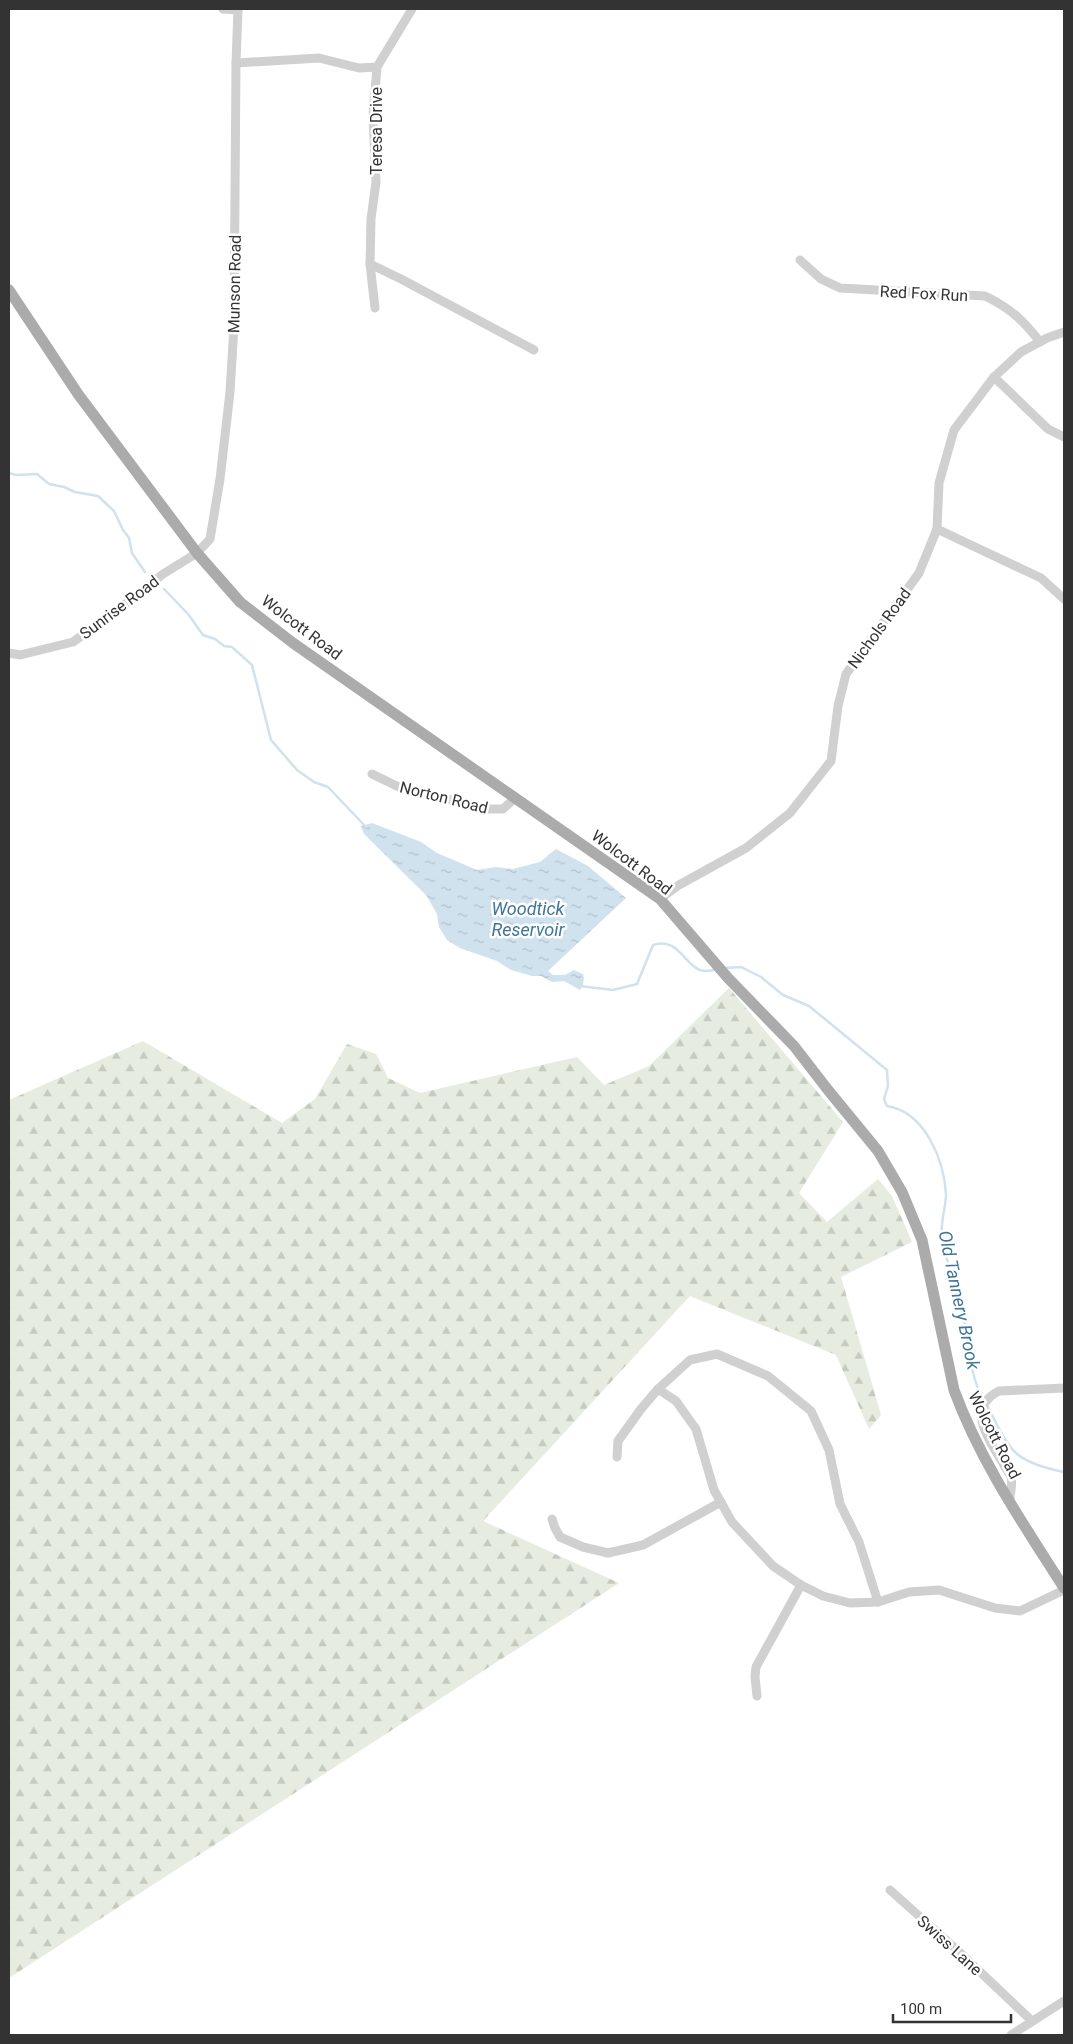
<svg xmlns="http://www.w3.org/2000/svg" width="1073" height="2044" font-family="Roboto,sans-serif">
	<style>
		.forest { fill: url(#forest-firs) }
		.water { fill: url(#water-ripples) }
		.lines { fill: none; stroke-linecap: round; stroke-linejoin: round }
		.stream { stroke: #cfe2ee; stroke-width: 2.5 }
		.minor { stroke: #d0d0d0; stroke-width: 9 }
		.major { stroke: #ababab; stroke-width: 11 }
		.labels { text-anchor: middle; stroke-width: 5; stroke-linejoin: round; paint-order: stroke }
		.street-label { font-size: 16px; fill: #333; stroke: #fff }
		.water-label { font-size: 18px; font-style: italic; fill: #3f7597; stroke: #fff }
	</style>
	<defs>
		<pattern id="forest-firs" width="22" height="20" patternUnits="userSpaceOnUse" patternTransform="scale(1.25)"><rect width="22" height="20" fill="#e6ecdf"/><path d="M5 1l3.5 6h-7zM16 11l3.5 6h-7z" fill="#c6cbc0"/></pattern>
		<pattern id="water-ripples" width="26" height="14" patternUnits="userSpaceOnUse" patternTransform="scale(1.25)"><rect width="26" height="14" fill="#cfe2ee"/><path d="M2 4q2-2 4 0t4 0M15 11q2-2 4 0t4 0" fill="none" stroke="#b2c2cd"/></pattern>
	</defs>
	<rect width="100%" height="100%" fill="#fff"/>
	<polygon class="forest" points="729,988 843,1122 799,1193 827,1222 878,1179 892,1196 912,1242 841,1277 881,1415 869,1429 836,1355 690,1296 483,1521 619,1583 9,1978 9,1100 143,1041 282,1123 315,1099 347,1044 376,1054 388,1078 420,1093 577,1057 604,1085 649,1066"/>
	<path class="water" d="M372 823 421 842 437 853 477 870 496 867 513 869 540 862 556 849 588 866 626 898 548 971 553 975H565L574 970 583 974C585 978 583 987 580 990L564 981 552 982 541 976H532L511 970 497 961 460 948 447 940 439 927 437 914 426 895 364 834 361 826Z"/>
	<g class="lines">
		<g class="stream">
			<polyline points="9,473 16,475 37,474 49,484 64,487 75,492 98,496 114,511 123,530 129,538 132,553 145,572"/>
			<polyline points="164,589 188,614 203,635 215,639 224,646 232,647 252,665 271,740 297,770 314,782 328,787 366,827"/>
			<path d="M724 968 741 967 761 977 783 995 809 1006 887 1070 888 1086 884 1099 887 1106C925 1112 944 1160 946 1194 946 1208 940 1222 942 1236 945 1261 956 1285 962 1309 970 1340 968 1374 984 1401"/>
			<path d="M580 986 613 990 637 984 653 945C678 937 684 964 700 970 706 972 711 971 716 969"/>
			<path d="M987 1406C996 1421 1003 1441 1016 1453 1028 1464 1049 1469 1064 1472"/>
		</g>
		<g class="minor">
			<polyline points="223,9 238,10"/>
			<polyline points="236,63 319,58 359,68 377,67"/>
			<path d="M800 260 821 279 840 288 985 296C1010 308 1023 320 1040 342"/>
			<polyline points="370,264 401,279 534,350"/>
			<polyline points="375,308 370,264 371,219 376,182 373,116 377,67 412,9"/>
			<polyline points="994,377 1048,429 1064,437"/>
			<polyline points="937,529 1041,578 1064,599"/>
			<polyline points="9,653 20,655 73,642 120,608 163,574 197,553 210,539 220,479 230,392 234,326 236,63 238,9"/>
			<polyline points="372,774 403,789 490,809 503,809 515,798"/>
			<polyline points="660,899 679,885 746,848 790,813 831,761 838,706 846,674 919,573 937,529 939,483 954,430 994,377 1021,352 1047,338 1064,332"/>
			<polyline points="658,1389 676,1401 696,1429 714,1490 732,1522 773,1566 801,1585 823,1596 850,1603 878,1602 909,1592 939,1590 995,1608 1020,1611 1064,1590"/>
			<polyline points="617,1457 618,1441 641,1409 658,1389 690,1360 717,1354 768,1376 811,1411 829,1450 840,1504 859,1542 878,1602"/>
			<path d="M1010 1500C1010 1493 1013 1483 1011 1477 1010 1474 1007 1470 1005 1467 992 1443 963 1409 999 1391L1064 1388"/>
			<polyline points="552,1519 555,1528 560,1537 583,1547 608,1553 643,1545 721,1502"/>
			<polyline points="757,1696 755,1677 756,1667 801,1585"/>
			<polyline points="890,1890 956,1949 1032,2021"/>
			<polyline points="1011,2035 1064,2001"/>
		</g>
		<path class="major" d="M9 290 78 394 197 553 240 602 293 643 660 899 728 978 794 1046 828 1090 878 1151 902 1192 922 1240 954 1390C980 1461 1024 1525 1064 1588"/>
	</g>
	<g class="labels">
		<g class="street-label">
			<text transform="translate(376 131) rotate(-90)" y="6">Teresa Drive</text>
			<text transform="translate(234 284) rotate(-89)" y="6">Munson Road</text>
			<text transform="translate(924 293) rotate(3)" y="6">Red Fox Run</text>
			<text transform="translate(119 607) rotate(-37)" y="6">Sunrise Road</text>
			<text transform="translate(302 627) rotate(37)" y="6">Wolcott Road</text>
			<text transform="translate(879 628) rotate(-54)" y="6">Nichols Road</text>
			<text transform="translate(444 797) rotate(14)" y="6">Norton Road</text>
			<text transform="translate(632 862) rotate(37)" y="6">Wolcott Road</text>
			<text transform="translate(995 1435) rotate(63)" y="6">Wolcott Road</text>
			<text transform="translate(950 1945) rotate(42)" y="6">Swiss Lane</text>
		</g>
		<g class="water-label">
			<text x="528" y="915">Woodtick<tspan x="528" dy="21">Reservoir</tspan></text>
			<text transform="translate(959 1300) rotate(78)" y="6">Old Tannery Brook</text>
		</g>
	</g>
	<rect width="1073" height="2044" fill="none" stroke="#333333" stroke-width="20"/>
	<path d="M893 2014v8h118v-8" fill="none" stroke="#333333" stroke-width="2.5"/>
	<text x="900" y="2014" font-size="15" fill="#333333" stroke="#ffffff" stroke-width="4" paint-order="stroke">100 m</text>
</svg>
